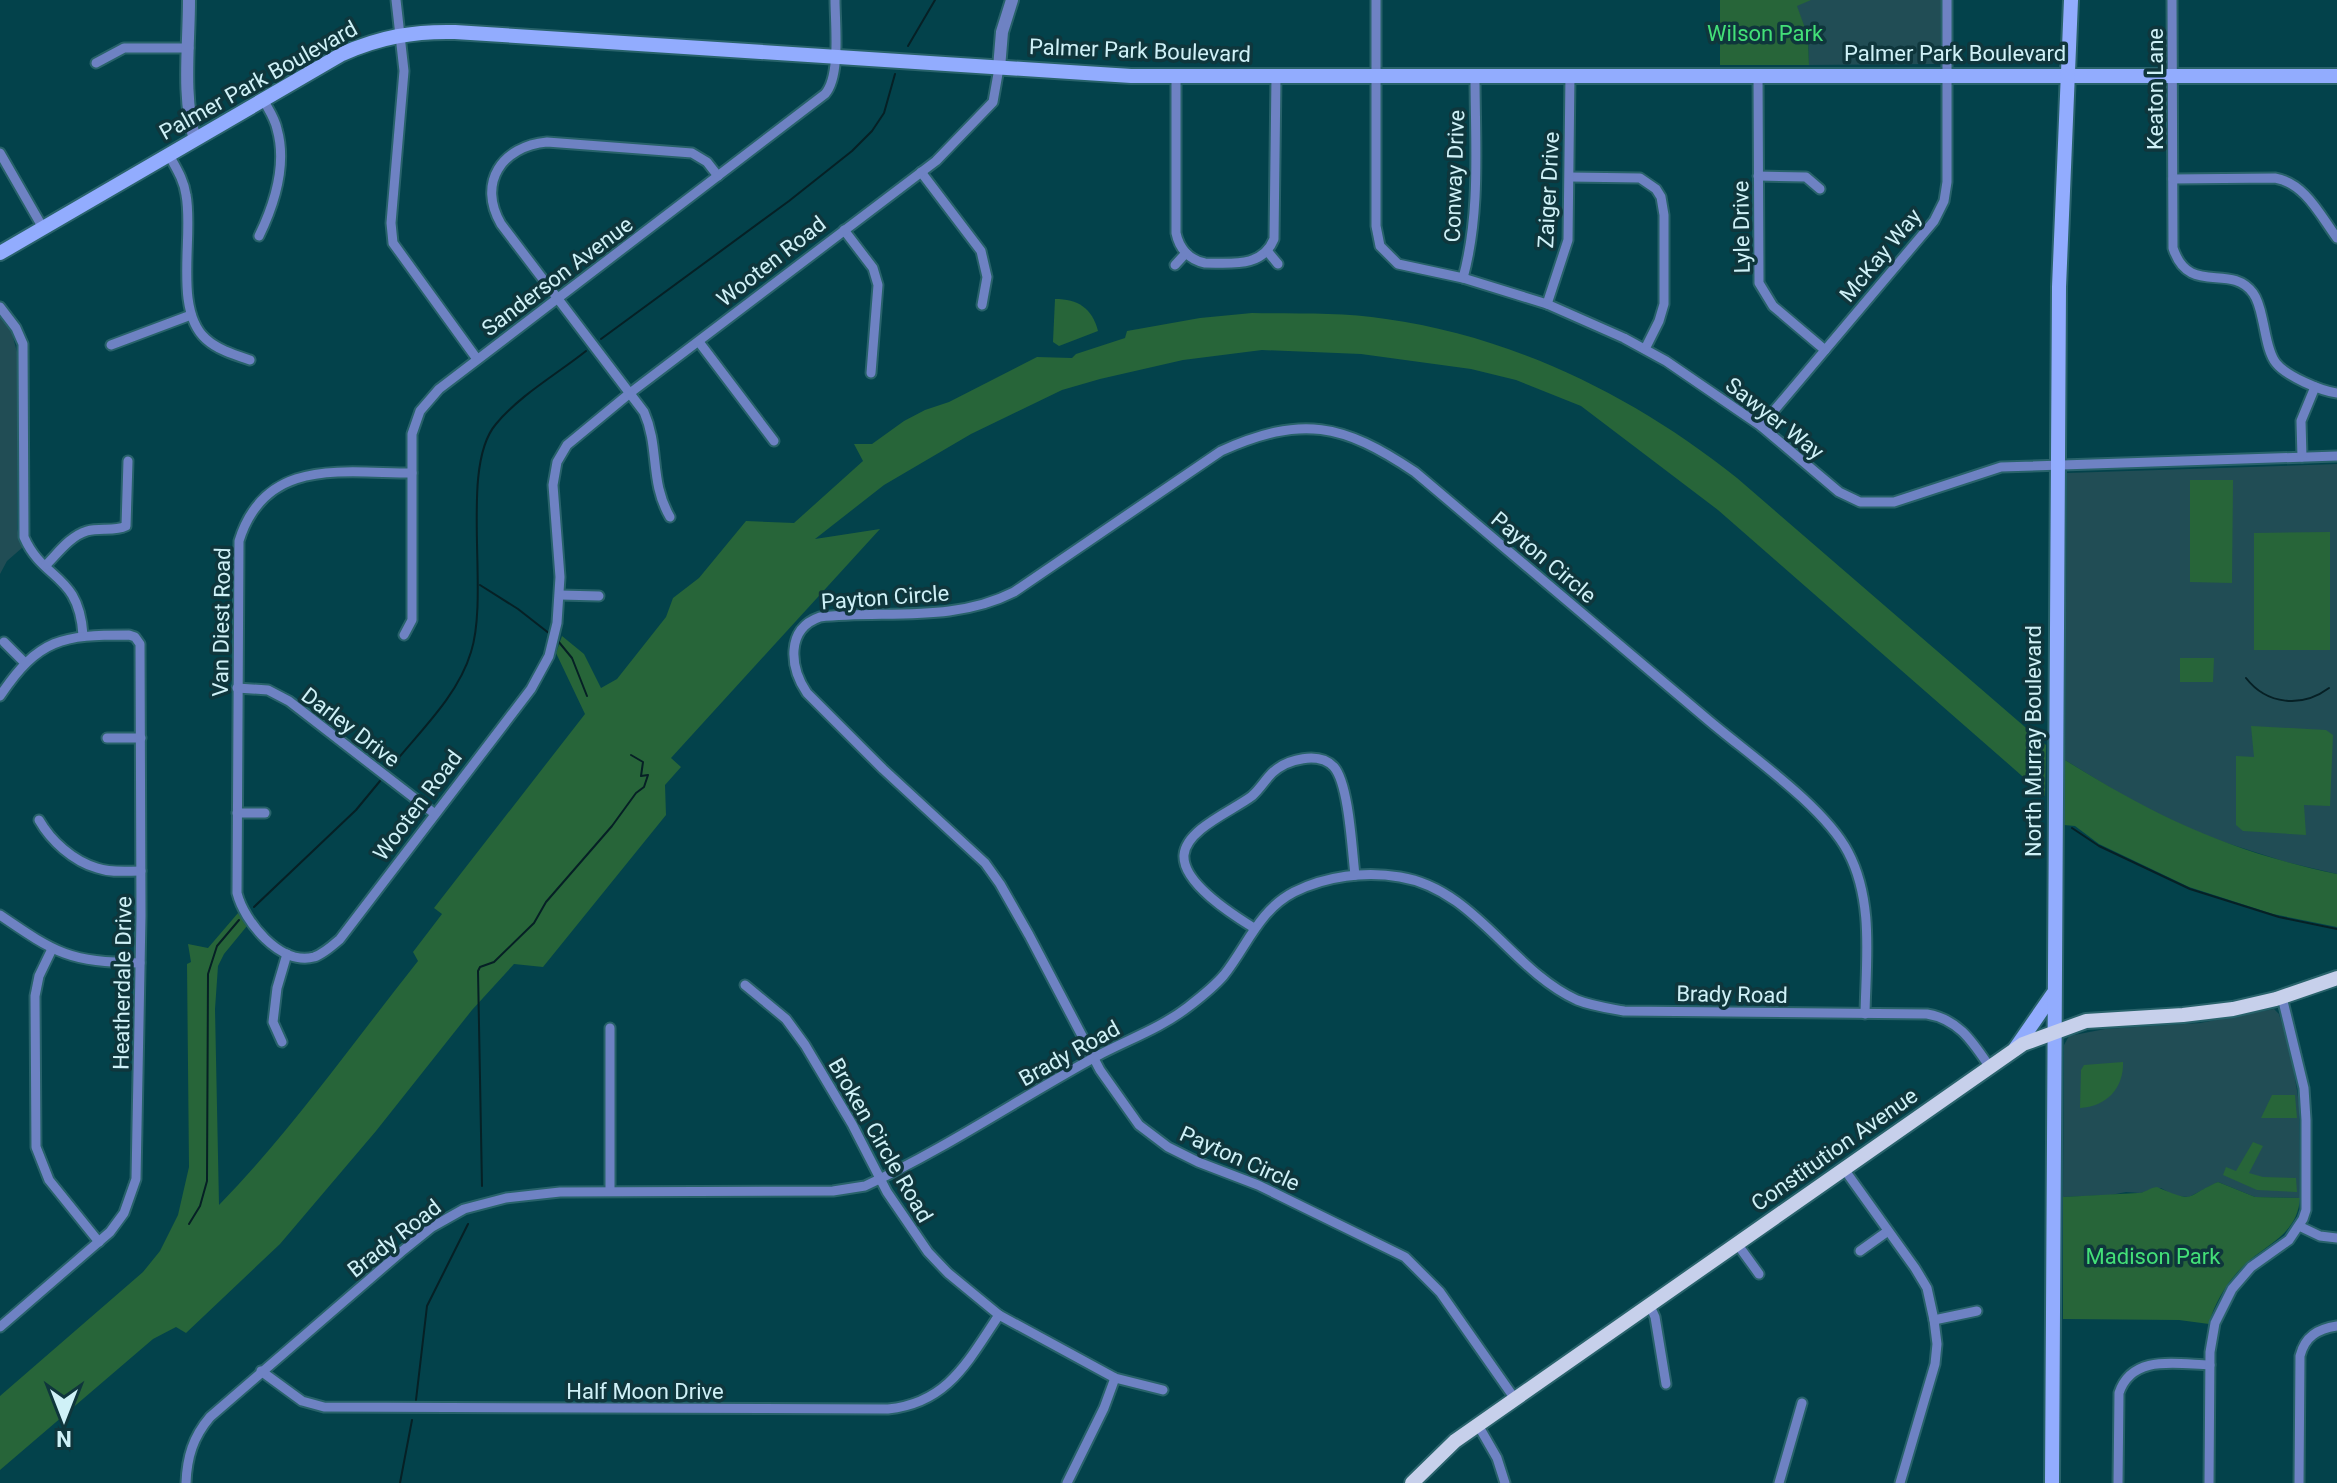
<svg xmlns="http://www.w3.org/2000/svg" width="2337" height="1483" font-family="Roboto,sans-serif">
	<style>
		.built { fill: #214d55 }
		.green { fill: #276539 }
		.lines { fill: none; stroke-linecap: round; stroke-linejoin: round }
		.stream { stroke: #062025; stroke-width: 2 }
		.minor-casing { stroke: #28626a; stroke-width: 13 }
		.tertiary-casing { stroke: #28626a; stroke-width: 16 }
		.secondary-casing { stroke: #28626a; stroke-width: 18 }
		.primary-casing { stroke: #28626a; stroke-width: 18 }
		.minor { stroke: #6e82c3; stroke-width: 9 }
		.tertiary { stroke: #6e82c3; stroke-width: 12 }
		.secondary { stroke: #92acfe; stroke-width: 14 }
		.primary { stroke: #c7d0eb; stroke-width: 14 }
		.labels { text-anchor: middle; stroke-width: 7; stroke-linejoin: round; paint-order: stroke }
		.park-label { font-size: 22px; fill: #43e078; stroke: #0f363c }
		.street-label { font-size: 22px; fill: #cff1f7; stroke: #0f363c }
	</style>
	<rect width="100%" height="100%" fill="#03424b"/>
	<g class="built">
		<polygon points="1794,0 1941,0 1940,64 1809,65 1808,36"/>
		<polygon points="0,315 12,333 17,352 17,529 23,547 7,561 0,574"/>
		<polygon points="2337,464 2337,874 2286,862 2211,838 2138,805 2065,760 2067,473"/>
		<polygon points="2274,1009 2279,1014 2291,1054 2299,1103 2300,1198 2255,1197 2218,1182 2189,1197 2175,1196 2161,1188 2140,1193 2126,1192 2111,1195 2063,1197 2064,1045 2069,1036 2105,1029 2200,1023"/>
	</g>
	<g class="green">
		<polygon points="1720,0 1811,0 1797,6 1808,36 1809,65 1720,65"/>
		<path d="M1055 299C1078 299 1092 308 1098 331L1059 346 1053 342Z"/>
		<path d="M1252 313C1296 314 1342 312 1386 319 1515 337 1636 397 1737 478L2046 745 2045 796 1718 510 1581 406 1516 380 1471 369 1361 354 1262 350 1183 360 1100 379 1062 390 971 434 884 485 815 539 880 529 671 758 681 767 665 785 666 815 543 967 514 964 472 1010 376 1131 280 1244 186 1333 176 1327 153 1339 0 1470V1396L143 1272 160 1251 178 1215 189 1167 187 964 191 962 188 944 208 948 238 913 247 926 224 954 218 966 215 1009 219 1205C292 1130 352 1044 418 961L413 952 442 914 434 908 585 714 556 653 562 636 584 654 601 688 617 679 666 617 673 598 699 578 746 521 794 523 863 461 854 444H872L904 421 925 410 949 402 1037 357 1072 358 1076 354 1125 338 1127 331 1200 318Z"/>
		<polygon points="2190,480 2233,480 2232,583 2190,582"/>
		<polygon points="2330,532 2330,650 2254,650 2254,533"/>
		<polygon points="2180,658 2214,658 2213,682 2180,682"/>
		<polygon points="2251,726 2326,730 2333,735 2330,806 2304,805 2306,835 2243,831 2236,825 2236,756 2254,757"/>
		<path d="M2065 760C2156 817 2231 852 2337 874V927L2273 914 2189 887 2099 844 2075 826 2064 825Z"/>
		<path d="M2123 1062C2124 1088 2106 1107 2080 1108L2081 1070 2084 1065Z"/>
		<polygon points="2272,1095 2295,1095 2297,1118 2261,1118"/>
		<polygon points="2253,1142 2263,1146 2249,1173 2263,1177 2296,1178 2297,1192 2257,1190 2223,1175 2226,1167 2236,1171"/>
		<path d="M2218 1182 2255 1197 2300 1198C2298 1231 2272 1242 2250 1260 2231 1276 2215 1300 2209 1324L2179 1320 2063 1319V1197C2088 1196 2113 1194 2138 1193 2145 1193 2149 1188 2157 1187 2197 1204 2183 1197 2218 1182Z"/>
	</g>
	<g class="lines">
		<g class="stream">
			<polyline points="908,46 935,0"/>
			<polyline points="601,339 789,201 852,151 872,131 884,113 895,74"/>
			<polyline points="480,585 518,609 550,634"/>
			<polyline points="558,641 572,658 587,696"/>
			<path d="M2246 678C2267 705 2302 708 2329 688"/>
			<path d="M391 767C419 732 458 696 471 652 490 593 459 467 496 424 520 395 557 374 586 351"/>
			<polyline points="2072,828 2099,846 2190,889 2279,917 2337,929"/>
			<polyline points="254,907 356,810 380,781"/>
			<polyline points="482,1186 478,971 480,967 494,962 534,923 546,902 612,826 636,793 644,787 648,775 641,776 643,762 631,755"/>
			<polyline points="189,1224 200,1206 207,1181 208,974 217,946 239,920"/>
			<polyline points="416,1400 427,1306 468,1224"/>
			<polyline points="400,1483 412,1420"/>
		</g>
		<g class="minor-casing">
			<g id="minor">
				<polyline points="396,0 404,71 391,223 393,243 477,359"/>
				<polyline points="1376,0 1376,226 1380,246 1398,264 1463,278 1547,304 1624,338 1666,361 1761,426 1839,492 1860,502 1894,502 2001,467 2337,456"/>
				<path d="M2172 0 2173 248C2189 297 2230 262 2253 293 2259 301 2261 313 2263 322 2266 335 2268 353 2276 363 2286 376 2321 391 2337 393"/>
				<polyline points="96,63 124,48 189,48"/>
				<polyline points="1758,75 1759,283 1773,306 1825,350"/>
				<path d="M1176 77V233C1179 248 1189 260 1205 263 1232 263 1262 268 1274 239L1276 76"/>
				<polyline points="0,153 43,228"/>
				<path d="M169 155C176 168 184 180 186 195 194 235 173 310 206 339 218 350 235 355 250 360"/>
				<polyline points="921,172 981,251 987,277 982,305"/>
				<polyline points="1758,176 1806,177 1820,189"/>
				<polyline points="1570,177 1640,178 1656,189 1661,197 1664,215 1664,304 1659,321 1645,349"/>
				<path d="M2173 179 2275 178C2305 183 2320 215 2337 238"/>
				<polyline points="844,230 873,268 878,285 871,373"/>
				<path d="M259 236C274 205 287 164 277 129 275 118 268 109 263 99"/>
				<polyline points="1268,252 1278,264"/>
				<polyline points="1175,265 1186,253"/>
				<path d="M1463 278C1481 212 1475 143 1475 76"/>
				<polyline points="1547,304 1568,240 1570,75"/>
				<path d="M0 307 16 328 23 344 24 537C43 581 79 573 83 635"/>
				<polyline points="699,342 774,441"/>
				<polyline points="111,345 191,315"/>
				<polyline points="1761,426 1934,221 1944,201 1947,182 1947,0"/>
				<polyline points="2302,457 2301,421 2315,387"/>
				<path d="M412 473C342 473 265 457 239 541L237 893C244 921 280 966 314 957 323 954 332 946 340 939L531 689 549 656 557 623 560 577 553 485 557 462 567 445 630 393 936 161 993 102 999 68"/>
				<path d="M670 517C649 481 660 448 644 412L501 224C477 183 502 146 547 142L692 153 707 162 718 176"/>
				<path d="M46 565C58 553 70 536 87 531 100 527 114 532 126 526L128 461"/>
				<polyline points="560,595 599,596"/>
				<path d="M404 635 412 620V434L420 411 439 389 825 94C841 76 835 24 835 0"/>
				<polyline points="4,642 25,663"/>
				<polyline points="237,688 268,690 289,701 435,814"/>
				<path d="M0 696C39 638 62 635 129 635L135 637 140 644 141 916 136 1179 124 1213 110 1232 0 1327"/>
				<polyline points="107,738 141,738"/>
				<polyline points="237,813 265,813"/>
				<path d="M39 820C51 841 73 861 97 868 111 873 127 871 141 871"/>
				<path d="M0 915C57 954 69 962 140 963"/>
				<path d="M1254 928C1233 915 1182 883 1184 855 1186 829 1234 810 1252 796 1260 789 1265 780 1272 773 1287 759 1319 751 1334 767 1349 784 1352 851 1355 875"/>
				<polyline points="52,949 39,976 35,996 36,1147 49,1180 99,1242"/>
				<polyline points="745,985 786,1019 805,1045 852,1124 887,1192 928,1252 948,1273 999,1315 1115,1378 1163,1390"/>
				<polyline points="282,1042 273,1022 277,988 287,954"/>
				<polyline points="1844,1169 1915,1268 1927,1288 1934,1320 1937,1344 1935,1364 1900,1483"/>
				<polyline points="610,1191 610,1028"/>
				<polyline points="2299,1226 2320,1236 2337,1238"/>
				<polyline points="1738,1245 1759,1274"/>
				<polyline points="1860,1251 1888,1231"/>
				<polyline points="1650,1306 1655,1317 1666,1384"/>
				<polyline points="1934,1320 1977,1311"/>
				<path d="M261 1371 302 1401 324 1407 888 1409C948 1403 968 1361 999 1315"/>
				<path d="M1515 1399 1440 1292 1405 1257 1258 1185 1198 1162 1168 1147 1139 1125 1100 1070 1029 935 1000 884 985 863 883 769 807 693C790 668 785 629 820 617 886 610 953 623 1014 592L1221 451C1302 415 1342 423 1415 472 1513 554 1610 637 1707 719 1748 754 1824 806 1848 852 1874 901 1866 960 1865 1014"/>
				<polyline points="1478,1425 1497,1458 1505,1483"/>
				<path d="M186 1483C187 1457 193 1437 210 1417L401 1252 432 1227 464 1209 506 1198 560 1192 833 1191 865 1186C945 1149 1020 1098 1097 1056 1127 1040 1161 1028 1188 1007 1201 997 1214 987 1224 975 1247 946 1259 910 1294 892 1326 876 1365 871 1400 877 1475 889 1511 970 1577 1000 1592 1006 1608 1008 1624 1011L1927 1014C1958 1019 1972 1041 1989 1066"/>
				<polyline points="1067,1483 1104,1408 1115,1378"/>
				<polyline points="1779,1483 1802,1403"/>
				<path d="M2118 1483 2119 1393C2132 1354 2176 1364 2210 1365"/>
				<polyline points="2209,1483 2210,1352 2215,1323 2232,1289 2251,1267 2289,1240 2303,1219 2306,1210 2306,1120 2304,1088 2282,997"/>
				<path d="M2299 1483 2300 1356C2305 1336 2318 1329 2337 1326"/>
			</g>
		</g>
		<g class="tertiary-casing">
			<g id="tertiary">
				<path d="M189 0C189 46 182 96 195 140"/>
				<polyline points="999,68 1002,32 1012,0"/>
			</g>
		</g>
		<g class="secondary-casing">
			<g id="secondary">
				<path d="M0 253 342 54C380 37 414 31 455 32L1131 76H2337"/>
				<polyline points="2015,1049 2053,994"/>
				<polyline points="2052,1483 2059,287 2071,0"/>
			</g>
		</g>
		<g class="primary-casing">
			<polyline id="primary" points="1412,1483 1455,1441 2023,1044 2086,1021 2183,1015 2233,1009 2276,999 2337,978"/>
		</g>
		<use href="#minor" class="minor"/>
		<use href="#tertiary" class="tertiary"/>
		<use href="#secondary" class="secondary"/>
		<use href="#primary" class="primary"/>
	</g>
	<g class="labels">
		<g class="park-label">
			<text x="1765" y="41">Wilson Park</text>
			<text x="2153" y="1264">Madison Park</text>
		</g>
		<g class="street-label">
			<text transform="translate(1140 50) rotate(2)" y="8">Palmer Park Boulevard</text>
			<text x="1955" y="61">Palmer Park Boulevard</text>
			<text transform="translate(258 80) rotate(-29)" y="8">Palmer Park Boulevard</text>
			<text transform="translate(2155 89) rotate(-90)" y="8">Keaton Lane</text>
			<text transform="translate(1454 176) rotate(-88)" y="8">Conway Drive</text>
			<text transform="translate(1548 190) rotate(-87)" y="8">Zaiger Drive</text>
			<text transform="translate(1741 227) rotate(-91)" y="8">Lyle Drive</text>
			<text transform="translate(1880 255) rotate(-50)" y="8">McKay Way</text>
			<text transform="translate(771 261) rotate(-38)" y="8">Wooten Road</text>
			<text transform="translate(557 276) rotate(-37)" y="8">Sanderson Avenue</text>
			<text transform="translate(1775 418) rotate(38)" y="8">Sawyer Way</text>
			<text transform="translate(1544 557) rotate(40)" y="8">Payton Circle</text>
			<text transform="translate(885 597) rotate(-4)" y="8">Payton Circle</text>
			<text transform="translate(221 622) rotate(-89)" y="8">Van Diest Road</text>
			<text transform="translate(351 727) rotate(37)" y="8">Darley Drive</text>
			<text transform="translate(2033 741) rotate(-90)" y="8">North Murray Boulevard</text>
			<text transform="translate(417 805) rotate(-53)" y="8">Wooten Road</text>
			<text transform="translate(122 983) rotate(-89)" y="8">Heatherdale Drive</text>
			<text transform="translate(1732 994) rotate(1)" y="8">Brady Road</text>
			<text transform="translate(1069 1053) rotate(-29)" y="8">Brady Road</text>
			<text transform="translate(881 1140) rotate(60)" y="8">Broken Circle Road</text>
			<text transform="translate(1834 1149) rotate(-35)" y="8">Constitution Avenue</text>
			<text transform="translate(1240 1158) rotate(24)" y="8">Payton Circle</text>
			<text transform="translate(394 1238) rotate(-38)" y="8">Brady Road</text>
			<text x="645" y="1399">Half Moon Drive</text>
		</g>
	</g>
	<g transform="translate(64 1419) rotate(180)" stroke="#0f363c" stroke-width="6" paint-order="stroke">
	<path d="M0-6L14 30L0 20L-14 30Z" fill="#cff1f7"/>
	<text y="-12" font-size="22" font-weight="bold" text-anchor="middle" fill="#cff1f7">N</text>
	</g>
</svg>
